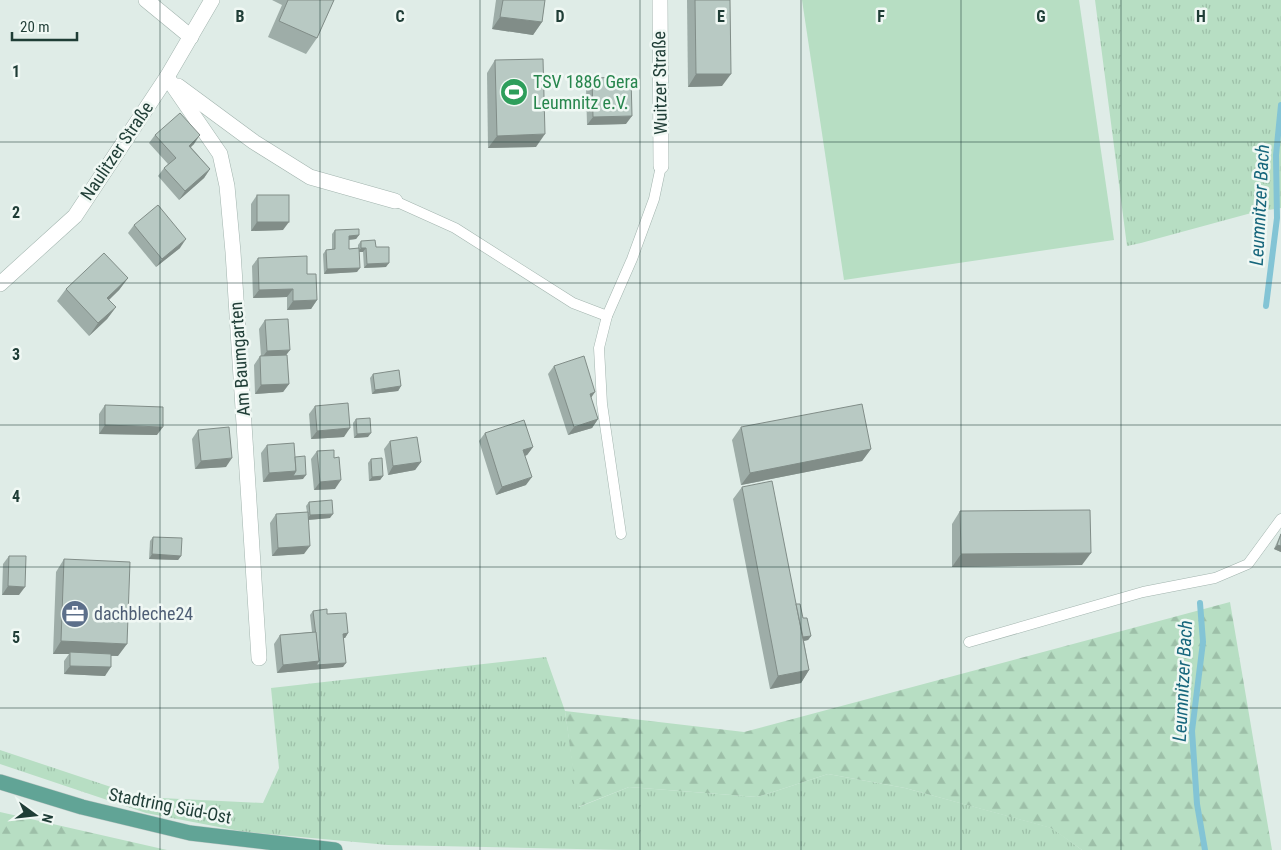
<svg xmlns="http://www.w3.org/2000/svg" width="1281" height="850" font-family="'Roboto Condensed',sans-serif">
	<style>
		.grass { fill: url(#grass-tufts) }
		.forest { fill: url(#forest-firs) }
		.park { fill: #b7dec3 }
		.lines { fill: none; stroke-linecap: round; stroke-linejoin: round }
		.stream { stroke: #83c4d5; stroke-width: 6 }
		.service-casing { stroke: #a2b4ae; stroke-width: 11 }
		.minor-casing { stroke: #a2b4ae; stroke-width: 16 }
		.primary-casing { stroke: #c0c9c7; stroke-width: 16 }
		.service { stroke: #fff; stroke-width: 10 }
		.minor { stroke: #fff; stroke-width: 15 }
		.primary { stroke: #61a496; stroke-width: 15 }
		.wall { fill: #9eada8 }
		.shaded-wall { fill: #818d88 }
		.building { fill: #b8c9c3; stroke: #818d88 }
		.grid { fill: none; stroke: #1f3d36; stroke-width: 1; stroke-opacity: 0.55 }
		.labels { text-anchor: middle; stroke-width: 5; stroke-linejoin: round; paint-order: stroke }
		.leisure-label { font-size: 18px; fill: #27864d; stroke: #f0f8f4; text-anchor: start }
		.street-label { font-size: 18px; fill: #1f3d36; stroke: #f0f8f4 }
		.service-label { font-size: 18px; fill: #4e5e75; stroke: #f0f8f4; text-anchor: start }
		.water-label { font-size: 19px; font-style: italic; fill: #16667c; stroke: #f0f8f4 }
		.grid-label { font-size: 16px; text-anchor: middle; font-weight: bold; fill: #1f3d36; stroke: #f0f8f4; stroke-width: 5; stroke-linejoin: round; paint-order: stroke }
	</style>
	<defs>
		<pattern id="grass-tufts" width="24" height="20" patternUnits="userSpaceOnUse" patternTransform="scale(1.25)"><rect width="24" height="20" fill="#b7dec3"/><path d="M3 7l-1-3M5 7V3M7 7l1-3M15 17l-1-3M17 17v-4M19 17l1-3" fill="none" stroke="#9dbfa8"/></pattern>
		<pattern id="forest-firs" width="22" height="20" patternUnits="userSpaceOnUse" patternTransform="scale(1.25)"><rect width="22" height="20" fill="#b7dec3"/><path d="M5 1l3.5 6h-7zM16 11l3.5 6h-7z" fill="#9dbfa8"/></pattern>
	</defs>
	<rect width="100%" height="100%" fill="#dfece7"/>
	<g class="grass">
		<polygon points="1095,0 1281,0 1281,208 1255,212 1141,243 1127,246"/>
		<polygon points="546,657 565,711 579,807 629,787 757,797 828,774 905,788 1052,828 1082,850 623,850 388,845 245,832 146,813 0,764 0,750 141,797 263,803 279,768 271,688"/>
	</g>
	<g class="forest">
		<polygon points="1230,602 1272,850 1082,850 1051,828 905,788 828,774 757,797 629,787 578,807 565,711 744,732"/>
		<polygon points="0,812 167,850 0,850"/>
	</g>
	<polygon class="park" points="802,0 1079,0 1114,240 844,280"/>
	<g class="lines">
		<g class="stream">
			<polyline points="1266,306 1277,218 1276,155 1281,105"/>
			<polyline points="1200,603 1203,642 1192,731 1197,804 1205,850"/>
		</g>
		<g class="service-casing">
			<g id="service">
				<polyline points="395,201 455,228 573,303 607,316"/>
				<polyline points="621,534 602,404 599,348 607,316 632,259 654,199 661,166"/>
				<polyline points="969,642 1143,592 1215,578 1248,564 1281,519"/>
			</g>
		</g>
		<g class="minor-casing">
			<g id="minor">
				<polyline points="146,0 191,37"/>
				<polyline points="660,0 661,166"/>
				<polyline points="167,77 220,154 227,186 233,252 259,658"/>
				<polyline points="178,86 254,142 310,177 395,201"/>
				<polyline points="0,284 75,216 167,77 212,0"/>
			</g>
		</g>
		<g class="primary-casing">
			<polyline id="primary" points="0,782 82,807 190,833 335,850"/>
		</g>
		<use href="#service" class="service"/>
		<use href="#minor" class="minor"/>
		<use href="#primary" class="primary"/>
	</g>
	<g class="wall">
		<polygon points="272,0 334,0 317,38 306,54 268,37 282,5"/>
		<polygon points="496,0 545,0 542,22 533,35 492,29"/>
		<polygon points="687,0 730,0 722,86 688,87"/>
		<polygon points="495,60 536,147 488,148 487,73"/>
		<polygon points="592,78 626,124 587,125 586,86"/>
		<polygon points="155,135 194,144 191,147 210,169 204,178 179,200 158,176 164,168 168,164 149,143"/>
		<polygon points="257,195 283,230 251,231 251,204"/>
		<polygon points="134,225 180,248 156,267 128,233"/>
		<polygon points="335,230 359,235 356,239 349,240 349,249 358,248 358,245 361,241 376,247 386,267 364,268 363,252 359,252 357,272 324,274 323,254 326,250 332,249 332,234"/>
		<polygon points="258,258 317,300 311,309 287,310 287,297 253,298 252,266"/>
		<polygon points="128,278 119,290 109,300 116,307 107,319 89,336 57,301 66,289"/>
		<polygon points="265,320 286,355 289,384 283,392 255,394 254,365 260,356 261,356 259,329"/>
		<polygon points="554,366 591,398 598,419 592,428 568,435 548,374"/>
		<polygon points="373,374 401,386 398,391 372,394 370,378"/>
		<polygon points="105,405 157,435 99,434 99,414"/>
		<polygon points="315,406 344,437 311,439 309,414"/>
		<polygon points="356,419 368,437 354,438 353,423"/>
		<polygon points="741,427 871,449 862,461 741,485 732,440"/>
		<polygon points="198,430 226,467 195,469 192,439"/>
		<polygon points="485,433 533,447 527,455 525,456 526,485 496,495 479,441"/>
		<polygon points="390,441 421,462 415,470 388,475 384,449"/>
		<polygon points="267,445 295,457 303,479 263,482 261,453"/>
		<polygon points="317,451 335,489 314,490 311,459"/>
		<polygon points="371,459 383,476 380,480 369,481 368,463"/>
		<polygon points="742,487 811,636 808,640 804,641 809,670 801,683 770,689 733,499"/>
		<polygon points="309,502 330,518 308,520 304,554 272,556 270,523 276,514 307,512 306,506"/>
		<polygon points="960,511 1082,565 952,567 952,524"/>
		<polygon points="1281,533 1281,552 1274,549"/>
		<polygon points="153,537 181,556 178,560 149,559 150,541"/>
		<polygon points="9,556 19,595 2,595 3,564"/>
		<polygon points="64,559 118,656 111,656 105,676 64,674 64,661 69,654 53,654 56,572"/>
		<polygon points="313,611 327,614 348,633 345,638 344,638 343,667 277,673 274,644 280,635 312,632 310,615"/>
	</g>
	<g class="shaded-wall">
		<polygon points="500,17 542,22 533,35 492,29"/>
		<polygon points="696,74 731,74 722,86 688,87"/>
		<polygon points="632,116 626,124 587,125 593,117"/>
		<polygon points="545,134 536,147 488,148 497,136"/>
		<polygon points="200,135 194,144 183,154 189,146"/>
		<polygon points="210,169 204,178 179,200 185,191"/>
		<polygon points="257,222 289,222 283,230 251,231"/>
		<polygon points="359,235 356,239 346,240 349,236"/>
		<polygon points="186,239 180,248 156,267 162,259"/>
		<polygon points="361,248 366,248 363,252 358,252"/>
		<polygon points="389,263 386,267 364,268 367,264"/>
		<polygon points="360,268 357,272 324,274 327,269"/>
		<polygon points="128,278 119,290 98,310 107,298"/>
		<polygon points="293,289 287,297 253,298 259,290"/>
		<polygon points="317,300 311,309 287,310 293,301"/>
		<polygon points="116,307 107,319 89,336 98,323"/>
		<polygon points="290,350 284,358 261,359 267,351"/>
		<polygon points="289,384 283,392 255,394 261,385"/>
		<polygon points="401,386 398,391 372,394 375,390"/>
		<polygon points="595,392 589,401 590,394"/>
		<polygon points="598,419 592,428 568,435 574,427"/>
		<polygon points="105,425 163,427 157,435 99,434"/>
		<polygon points="350,428 344,437 311,439 317,431"/>
		<polygon points="371,433 368,437 354,438 357,434"/>
		<polygon points="533,447 527,455 517,458 523,450"/>
		<polygon points="871,449 862,461 741,485 750,473"/>
		<polygon points="232,458 226,467 195,469 201,461"/>
		<polygon points="421,462 415,470 388,475 393,466"/>
		<polygon points="296,471 306,475 303,479 263,482 269,473"/>
		<polygon points="383,476 380,480 369,481 372,477"/>
		<polygon points="532,477 526,485 496,495 502,487"/>
		<polygon points="341,480 335,489 314,490 320,482"/>
		<polygon points="333,514 330,518 307,520 310,515"/>
		<polygon points="1277,545 1281,546 1281,552 1274,549"/>
		<polygon points="310,546 304,554 272,556 278,548"/>
		<polygon points="1091,553 1082,565 952,567 961,554"/>
		<polygon points="152,554 181,556 178,560 149,559"/>
		<polygon points="8,586 25,587 19,595 2,595"/>
		<polygon points="348,633 345,638 340,638 343,634"/>
		<polygon points="811,636 808,640 793,643 796,638"/>
		<polygon points="61,641 127,644 118,656 70,654 70,652 69,654 53,654"/>
		<polygon points="319,661 346,663 343,667 277,673 283,665"/>
		<polygon points="70,666 111,667 105,676 64,674"/>
		<polygon points="809,670 801,683 770,689 778,676"/>
	</g>
	<g class="building">
		<polygon points="288,0 334,0 317,38 279,21"/>
		<polygon points="503,0 545,0 542,22 500,17"/>
		<polygon points="695,0 730,0 731,74 696,74"/>
		<polygon points="543,59 545,134 497,136 495,60"/>
		<polygon points="631,77 632,116 593,117 592,78"/>
		<polygon points="180,113 200,135 189,146 210,169 185,191 164,168 176,158 155,135"/>
		<rect x="257" y="195" width="32" height="27"/>
		<polygon points="158,205 186,239 162,259 134,225"/>
		<polygon points="359,229 359,235 349,236 349,249 359,248 360,268 327,269 326,250 335,249 335,230"/>
		<polygon points="375,240 376,247 389,247 389,263 367,264 366,248 361,248 361,241"/>
		<polygon points="104,253 128,278 107,298 116,307 98,323 66,289"/>
		<polygon points="307,256 307,274 316,274 317,300 293,301 293,289 259,290 258,258"/>
		<polygon points="288,319 290,350 267,351 265,320"/>
		<polygon points="287,355 289,384 261,385 260,356"/>
		<polygon points="584,356 595,392 590,394 598,419 574,427 554,366"/>
		<polygon points="399,370 401,386 375,390 373,374"/>
		<polygon points="348,403 350,428 317,431 315,406"/>
		<polygon points="862,404 871,449 750,473 741,427"/>
		<polygon points="105,405 163,407 163,427 105,425"/>
		<polygon points="370,418 371,433 357,434 356,419"/>
		<polygon points="524,420 533,447 523,450 532,477 502,487 485,433"/>
		<polygon points="229,427 232,458 201,461 198,430"/>
		<polygon points="417,437 421,462 393,466 390,441"/>
		<polygon points="294,443 296,471 269,473 267,445"/>
		<polygon points="334,450 334,458 339,457 341,480 320,482 317,451"/>
		<polygon points="305,456 306,475 293,476 296,471 295,457"/>
		<polygon points="382,458 383,476 372,477 371,459"/>
		<polygon points="772,481 809,670 778,676 742,487"/>
		<polygon points="332,500 333,514 310,515 309,502"/>
		<polygon points="1090,510 1091,553 961,554 960,511"/>
		<polygon points="308,512 310,546 278,548 276,514"/>
		<polygon points="1281,534 1281,546 1277,545"/>
		<polygon points="153,537 182,538 181,556 152,554"/>
		<polygon points="9,556 26,556 25,587 8,586"/>
		<polygon points="64,559 130,562 127,644 61,641"/>
		<polygon points="796,604 800,604 803,618 807,618 811,636 803,637"/>
		<polygon points="327,609 327,614 346,613 348,633 343,634 346,663 316,665 319,661 313,611"/>
		<polygon points="316,632 319,661 283,665 280,635"/>
		<polygon points="70,652 111,654 111,667 70,666"/>
	</g>
	<path class="grid" d="M160 0V850M320 0V850M480 0V850M640 0V850M801 0V850M961 0V850M1121 0V850M0 142H1281M0 283H1281M0 425H1281M0 567H1281M0 708H1281"/>
	<defs>
		<g id="stadium-disc" transform="scale(1.4375)"><circle r="9.5" fill="#2e9e5b" stroke="#f0f8f4"/><path d="M0-5a6.5 5 0 1 0 0 10a6.5 5 0 1 0 0-10ZM-3.5-1.8h7v3.6h-7Z" fill="#fff"/></g>
		<g id="office-disc" transform="scale(1.4375)"><circle r="9.5" fill="#5c6f8a" stroke="#f0f8f4"/><path d="M-6-3h4V-5.5h4V-3h4V5H-6ZM-1-4.5V-3h2v-1.5ZM-6 0V1H6V0Z" fill="#fff"/></g>
	</defs>
	<g fill-rule="evenodd">
		<use href="#stadium-disc" x="514" y="92"/>
		<use href="#office-disc" x="75" y="614"/>
	</g>
	<g class="labels">
		<g class="leisure-label">
			<text x="533" y="88">TSV 1886 Gera<tspan x="533" dy="21">Leumnitz e.V.</tspan></text>
		</g>
		<g class="street-label">
			<text transform="translate(660 83) rotate(-91)" y="6">Wuitzer Straße</text>
			<text transform="translate(117 151) rotate(-56)" y="6">Naulitzer Straße</text>
			<text transform="translate(240 359) rotate(-94)" y="6">Am Baumgarten</text>
			<text transform="translate(170 806) rotate(11)" y="6">Stadtring Süd-Ost</text>
		</g>
		<g class="service-label">
			<text x="94" y="620">dachbleche24</text>
		</g>
		<g class="water-label">
			<text transform="translate(1259 205) rotate(-87)" y="7">Leumnitzer Bach</text>
			<text transform="translate(1182 681) rotate(-87)" y="7">Leumnitzer Bach</text>
		</g>
	</g>
	<g class="grid-label">
		<text x="240" y="22">B</text>
		<text x="400" y="22">C</text>
		<text x="560" y="22">D</text>
		<text x="721" y="22">E</text>
		<text x="881" y="22">F</text>
		<text x="1041" y="22">G</text>
		<text x="1201" y="22">H</text>
		<text x="16" y="77">1</text>
		<text x="16" y="218">2</text>
		<text x="16" y="360">3</text>
		<text x="16" y="502">4</text>
		<text x="16" y="643">5</text>
	</g>
	<g transform="translate(35 815) rotate(105)" stroke="#f0f8f4" stroke-width="4" paint-order="stroke">
	<path d="M0-4L9 19L0 12L-9 19Z" fill="#1f3d36"/>
	<text y="-8" font-size="14" font-weight="bold" text-anchor="middle" fill="#1f3d36">N</text>
	</g>
	<path d="M12 32v8h65v-8" fill="none" stroke="#1f3d36" stroke-width="2.5"/>
	<text x="20" y="32" font-size="15" fill="#1f3d36" stroke="#f0f8f4" stroke-width="4" paint-order="stroke">20 m</text>
</svg>
